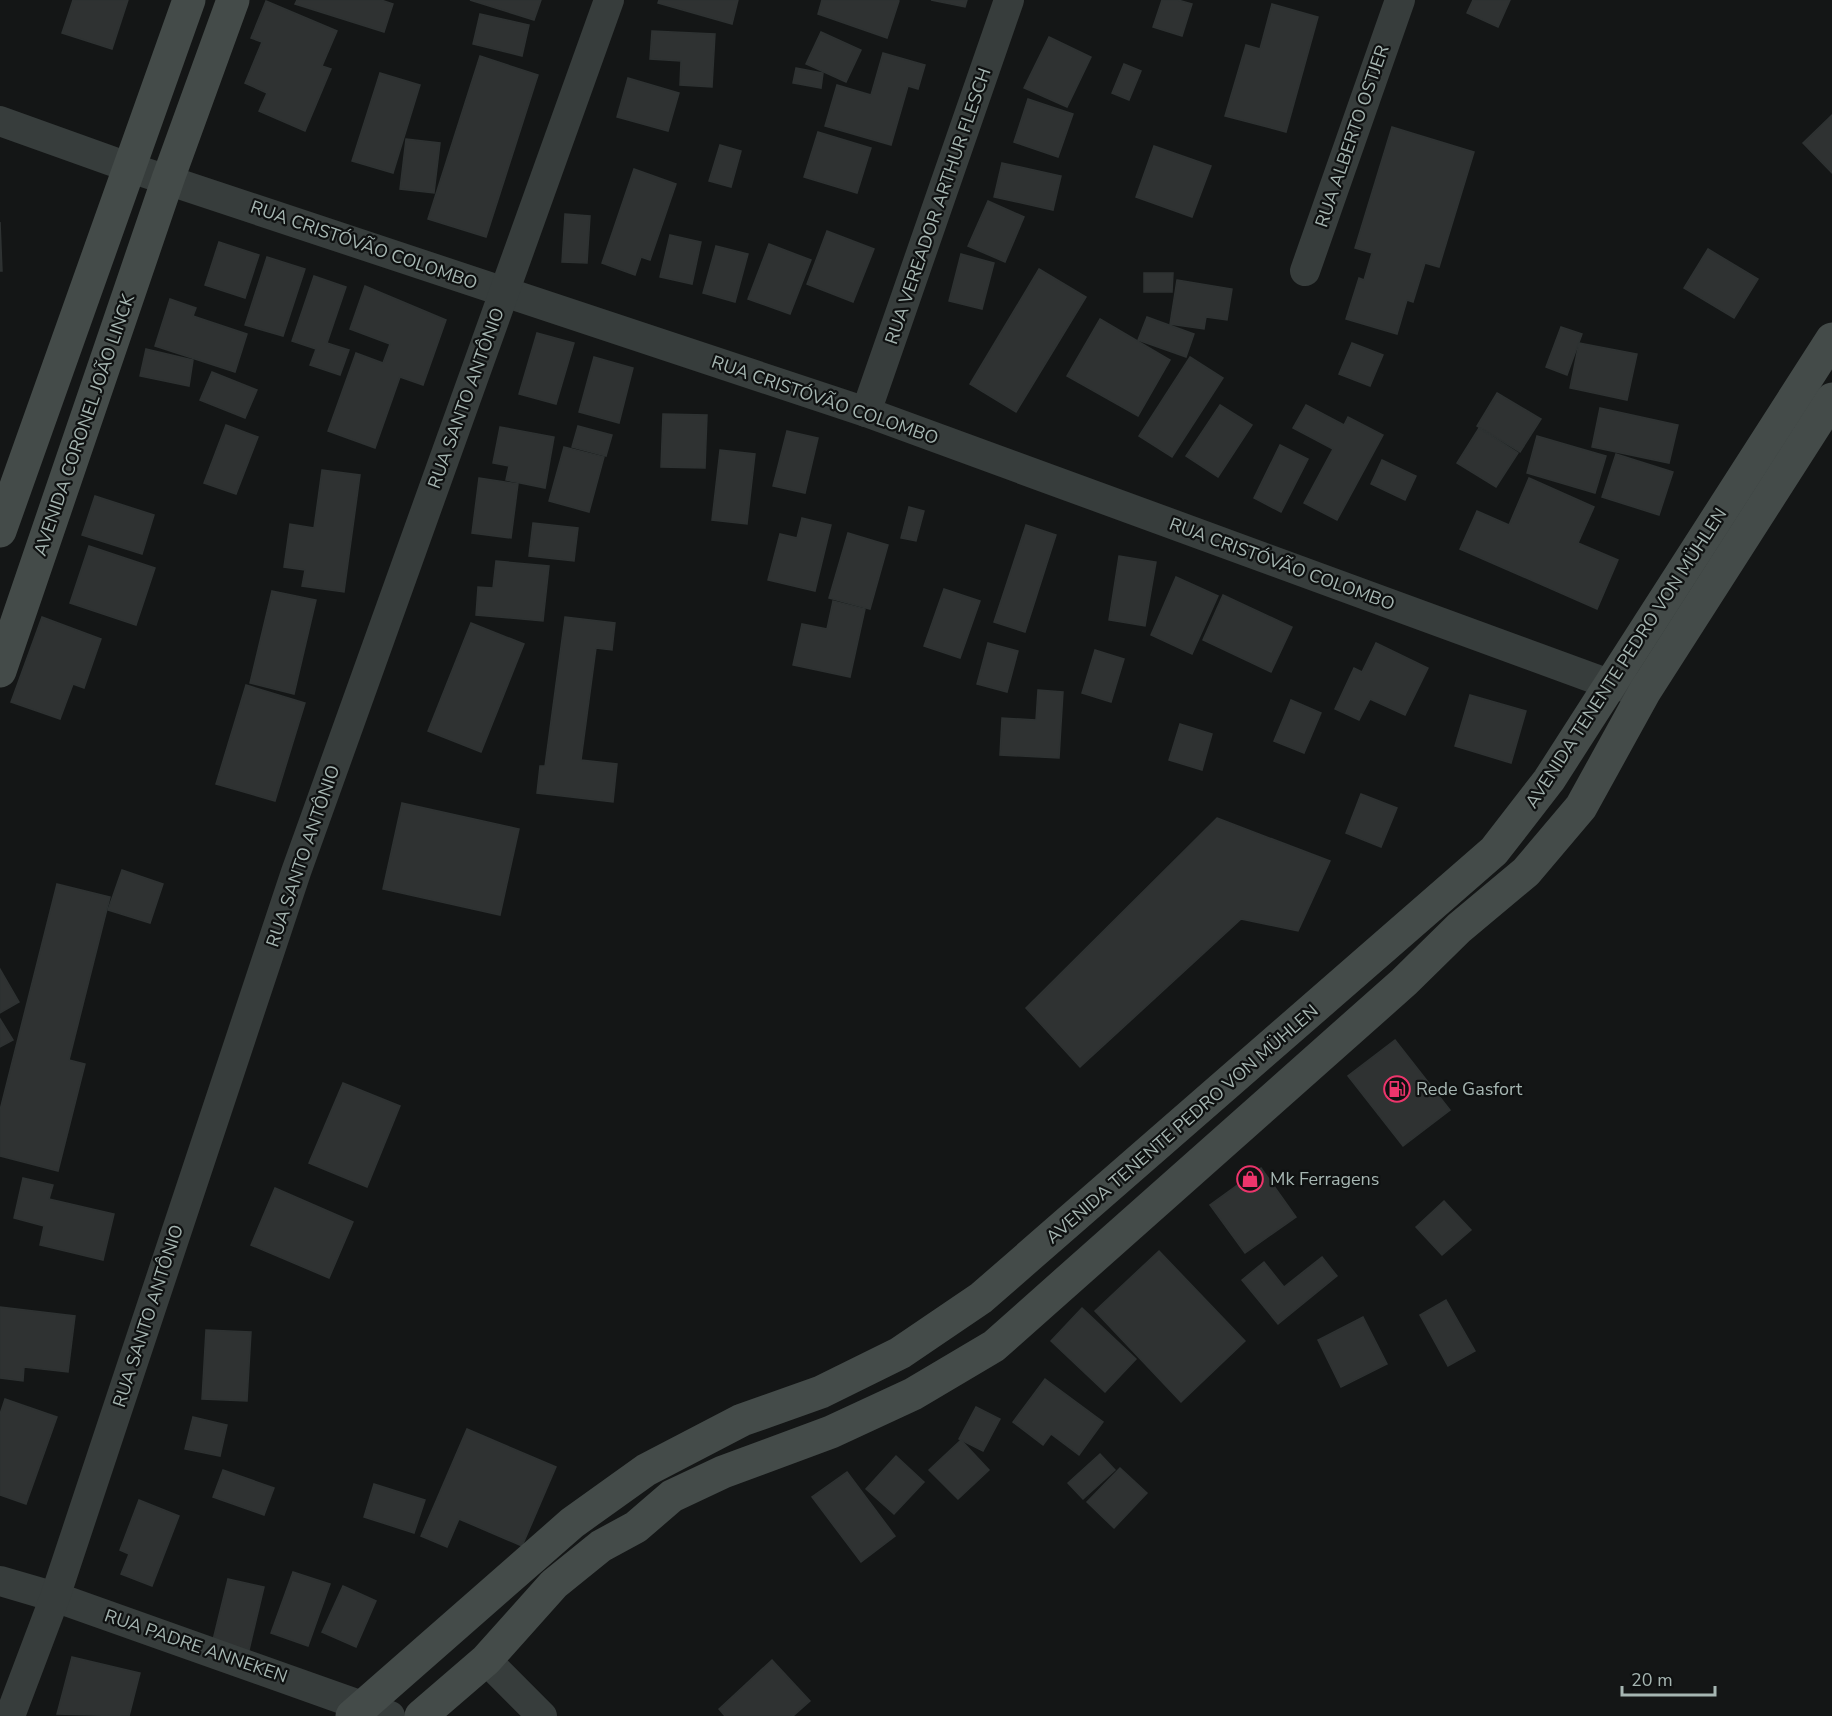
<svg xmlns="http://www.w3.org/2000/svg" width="1832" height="1716" font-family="'Nunito Sans',sans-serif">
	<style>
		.building { fill: #2f3232; stroke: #2e3232; stroke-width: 1.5 }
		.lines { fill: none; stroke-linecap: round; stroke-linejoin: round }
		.street { stroke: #373d3c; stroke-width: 30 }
		.secondary { stroke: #444b49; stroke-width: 33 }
		.labels { text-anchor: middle; stroke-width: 4.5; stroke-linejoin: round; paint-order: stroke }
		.street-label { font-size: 18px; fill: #a6b6b2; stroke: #0f1111 }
		.poi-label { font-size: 18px; fill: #a6b6b2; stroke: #0f1111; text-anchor: start }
	</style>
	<rect width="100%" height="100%" fill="#141616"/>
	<g class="building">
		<polygon points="73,0 128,0 112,49 62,33"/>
		<polygon points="297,0 381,0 393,4 384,32 295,4"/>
		<polygon points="470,0 541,0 534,20"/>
		<polygon points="659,0 738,0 732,24 658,3"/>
		<polygon points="822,0 897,0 899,1 887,38 818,14"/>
		<polygon points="931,0 967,0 965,7"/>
		<polygon points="1162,0 1178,0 1192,4 1182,36 1153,27"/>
		<polygon points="1473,0 1510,0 1498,27 1467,13"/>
		<polygon points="266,1 337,31 322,66 331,69 305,131 259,111 267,93 245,83 262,42 251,38"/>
		<polygon points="1272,4 1318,17 1286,132 1225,116 1246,45 1260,49"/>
		<polygon points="480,14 529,25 522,56 473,44"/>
		<polygon points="652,31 715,34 712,87 680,85 681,61 650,59"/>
		<polygon points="821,32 861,50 846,82 806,64"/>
		<polygon points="1049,37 1091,57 1067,107 1024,88"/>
		<polygon points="883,53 925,65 918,89 908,86 891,145 825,126 837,85 871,95"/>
		<polygon points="480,56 538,75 486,237 428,219"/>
		<polygon points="1124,64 1141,71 1129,100 1112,93"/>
		<polygon points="796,68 823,73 821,88 793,83"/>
		<polygon points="380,73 420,85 393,173 352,161"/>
		<polygon points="628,78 679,93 668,131 617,117"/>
		<polygon points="1028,99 1073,114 1058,157 1014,142"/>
		<polygon points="1832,115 1832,173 1803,143"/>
		<polygon points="1392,127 1474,152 1439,267 1425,263 1413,302 1407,300 1397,334 1346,319 1359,278 1364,280 1372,253 1355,248"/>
		<polygon points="818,132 871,148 857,193 804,177"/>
		<polygon points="406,139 440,143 434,193 400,189"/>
		<polygon points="720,145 741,151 731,187 709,181"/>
		<polygon points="1154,146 1211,166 1192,217 1136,197"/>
		<polygon points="1002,163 1061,176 1053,210 994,197"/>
		<polygon points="634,169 676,184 650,260 641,257 635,275 602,263"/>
		<polygon points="988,201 1024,217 1005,262 968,246"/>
		<polygon points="565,214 590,216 587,263 562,262"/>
		<polygon points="0,222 2,271 0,271"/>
		<polygon points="827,231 874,249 853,302 807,284"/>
		<polygon points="670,235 701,242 692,284 660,277"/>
		<polygon points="219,242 259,255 245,298 205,285"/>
		<polygon points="769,244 811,260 790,314 748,299"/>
		<polygon points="716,246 748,254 735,302 703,293"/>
		<polygon points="1708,249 1758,279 1734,318 1684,288"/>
		<polygon points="961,254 994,263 982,309 949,301"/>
		<polygon points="267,257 305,269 283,336 245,325"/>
		<polygon points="1039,269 1086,297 1016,412 970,384"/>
		<polygon points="1144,273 1173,273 1172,292 1144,292"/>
		<polygon points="314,276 346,287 327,343 349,350 340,375 310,365 316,349 292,341"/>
		<polygon points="1177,280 1232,289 1227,320 1206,317 1204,329 1170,324"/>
		<polygon points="365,286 446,320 423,385 400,377 375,448 328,431 356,353 383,363 390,344 350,329"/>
		<polygon points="170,299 196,308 193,316 247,334 235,372 155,346"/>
		<polygon points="1147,317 1194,334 1186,357 1138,340"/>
		<polygon points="1100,319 1170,360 1138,416 1067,376"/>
		<polygon points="1561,327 1582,334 1567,375 1546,367"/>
		<polygon points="537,333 574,343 556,404 519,394"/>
		<polygon points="1352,343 1383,355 1370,386 1339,374"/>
		<polygon points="1579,343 1637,354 1627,400 1570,388"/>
		<polygon points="146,349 193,360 189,386 140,376"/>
		<polygon points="594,357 633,368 619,423 579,412"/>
		<polygon points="1190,357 1223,378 1172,457 1139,436"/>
		<polygon points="212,372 257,390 245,418 200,400"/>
		<polygon points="1497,393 1541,419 1520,452 1477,426"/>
		<polygon points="1220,405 1252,425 1218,477 1186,456"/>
		<polygon points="1306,405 1344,425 1348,417 1383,435 1337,520 1304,503 1333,449 1293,428"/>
		<polygon points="1600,408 1678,425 1669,463 1592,447"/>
		<polygon points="663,414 707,415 705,468 661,467"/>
		<polygon points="226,425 258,437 236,494 204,483"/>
		<polygon points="578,426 612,435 606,456 572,447"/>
		<polygon points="500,427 554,437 545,488 506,480 509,466 493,463"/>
		<polygon points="1479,428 1518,453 1496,487 1457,463"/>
		<polygon points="787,431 818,438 805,493 773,486"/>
		<polygon points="1537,436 1606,456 1595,493 1527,473"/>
		<polygon points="1280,445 1308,459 1281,512 1254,498"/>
		<polygon points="564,447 604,457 589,512 549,501"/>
		<polygon points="720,450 755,454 747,524 712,520"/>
		<polygon points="1616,454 1673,472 1659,515 1602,497"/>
		<polygon points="1382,460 1416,476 1405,500 1371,484"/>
		<polygon points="322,470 360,475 344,592 302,586 305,570 284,567 290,524 314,528"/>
		<polygon points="479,478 518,484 511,538 472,533"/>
		<polygon points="1529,478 1594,507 1578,543 1618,560 1597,609 1460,549 1477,511 1509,525"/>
		<polygon points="95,496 154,515 142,554 82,535"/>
		<polygon points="909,507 924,511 916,541 901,538"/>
		<polygon points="802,518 831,525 815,591 768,580 780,534 797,538"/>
		<polygon points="533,523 578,528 574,561 529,556"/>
		<polygon points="1026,525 1056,535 1025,632 994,622"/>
		<polygon points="848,533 888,545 870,609 829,598"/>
		<polygon points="89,546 155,568 136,625 70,603"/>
		<polygon points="1119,556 1156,562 1145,626 1109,620"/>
		<polygon points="496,561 549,566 543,621 476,615 478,587 493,588"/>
		<polygon points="1176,577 1218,596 1192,654 1151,635"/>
		<polygon points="944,589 980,601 960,658 924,646"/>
		<polygon points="272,591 316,600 294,694 250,683"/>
		<polygon points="1223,595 1292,627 1271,672 1203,640"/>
		<polygon points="833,601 865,609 850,677 793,665 802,624 827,629"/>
		<polygon points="42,617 101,639 84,688 73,684 60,719 11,702"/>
		<polygon points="565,617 615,623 612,650 596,648 581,760 617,764 613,802 537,793 540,766 545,766"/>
		<polygon points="471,623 524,644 481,752 428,731"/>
		<polygon points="988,643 1018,651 1007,692 977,684"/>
		<polygon points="1376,643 1428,668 1405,715 1370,699 1359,720 1335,709 1354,668 1362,672"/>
		<polygon points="1095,650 1124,659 1111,702 1082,693"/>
		<polygon points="246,685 305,703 275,801 216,784"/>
		<polygon points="1038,690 1063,692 1059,758 1000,755 1002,718 1036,720"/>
		<polygon points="1470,695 1526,711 1511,763 1455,746"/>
		<polygon points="1291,700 1321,713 1304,753 1274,741"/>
		<polygon points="1180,724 1212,734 1202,770 1169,760"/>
		<polygon points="1361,794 1397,808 1381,847 1346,833"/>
		<polygon points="402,803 519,829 500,915 383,889"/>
		<polygon points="1217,818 1330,861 1298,931 1241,919 1080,1067 1026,1008"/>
		<polygon points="122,870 163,884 150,923 108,910"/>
		<polygon points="57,884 110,897 69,1060 85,1064 58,1171 0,1156 0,1110"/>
		<polygon points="0,969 19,1002 0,1013"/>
		<polygon points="0,1019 13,1040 0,1047"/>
		<polygon points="1395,1040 1450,1110 1403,1146 1348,1076"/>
		<polygon points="343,1083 400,1106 367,1187 309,1163"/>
		<polygon points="1261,1168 1296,1217 1245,1253 1210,1205"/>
		<polygon points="23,1178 53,1185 49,1199 114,1214 103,1260 40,1245 44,1226 14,1218"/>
		<polygon points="275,1188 353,1222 329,1278 251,1245"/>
		<polygon points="1444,1201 1471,1230 1442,1255 1416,1227"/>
		<polygon points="1159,1251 1245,1341 1181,1402 1095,1311"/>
		<polygon points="1322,1257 1337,1276 1278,1324 1242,1280 1264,1262 1284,1287"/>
		<polygon points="1446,1300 1475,1351 1448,1366 1420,1315"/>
		<polygon points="0,1307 75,1316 68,1372 24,1367 23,1381 0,1378"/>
		<polygon points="1082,1308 1136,1359 1105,1392 1051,1341"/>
		<polygon points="1363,1317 1387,1364 1341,1387 1318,1340"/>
		<polygon points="206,1330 251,1332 247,1401 202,1399"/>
		<polygon points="1045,1379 1103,1422 1079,1455 1051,1434 1043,1445 1013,1422"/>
		<polygon points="5,1399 57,1417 26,1504 0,1495 0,1414"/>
		<polygon points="976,1407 1000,1419 983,1451 959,1439"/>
		<polygon points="193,1417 227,1425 220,1456 185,1449"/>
		<polygon points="467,1429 556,1467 522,1546 459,1519 447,1547 421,1536"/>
		<polygon points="961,1440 989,1470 958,1499 929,1470"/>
		<polygon points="1100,1454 1115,1470 1083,1499 1068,1483"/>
		<polygon points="896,1456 924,1482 894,1514 866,1489"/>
		<polygon points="1120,1468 1147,1493 1114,1528 1087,1502"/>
		<polygon points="223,1470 274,1488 264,1515 213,1497"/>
		<polygon points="847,1472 895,1536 861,1562 812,1497"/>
		<polygon points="374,1484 425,1500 414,1533 364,1517"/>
		<polygon points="139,1500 179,1516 152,1586 121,1574 129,1554 120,1550"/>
		<polygon points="293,1572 330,1584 308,1646 271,1633"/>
		<polygon points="228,1579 264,1587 249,1650 213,1640"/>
		<polygon points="343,1586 376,1601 356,1647 322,1632"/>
		<polygon points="72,1657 140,1673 129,1716 57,1714"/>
		<polygon points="772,1660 810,1701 793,1716 725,1716 719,1709"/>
	</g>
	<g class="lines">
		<g class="street">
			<polyline points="0,121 131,168 866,412 1609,684 1635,689"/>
			<polyline points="1305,271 1400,0"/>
			<polyline points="866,412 1009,0"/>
			<polyline points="0,1581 55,1597 390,1716"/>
			<polyline points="486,1660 542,1716"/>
			<polyline points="10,1716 55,1597 296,872 609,0"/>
		</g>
		<g class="secondary">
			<polyline points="0,531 189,0"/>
			<polyline points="0,671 168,179 233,0"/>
			<polyline points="352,1716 572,1523 646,1470 742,1420 821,1392 900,1353 981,1298 1494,851 1549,780 1832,339"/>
			<polyline points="421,1716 486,1660 554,1584 601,1546 636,1527 672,1496 723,1472 831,1432 913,1394 994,1346 1404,982 1459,928 1526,872 1581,807 1645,691 1832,399"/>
		</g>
	</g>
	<defs>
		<g id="fuel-ring" transform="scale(1.35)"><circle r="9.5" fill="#0f1111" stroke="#ed356c" stroke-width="1.5"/><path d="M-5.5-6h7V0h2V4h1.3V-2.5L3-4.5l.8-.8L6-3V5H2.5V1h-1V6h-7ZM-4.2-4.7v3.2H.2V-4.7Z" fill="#ed356c"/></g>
		<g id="shop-ring" transform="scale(1.35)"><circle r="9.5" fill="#0f1111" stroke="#ed356c" stroke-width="1.5"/><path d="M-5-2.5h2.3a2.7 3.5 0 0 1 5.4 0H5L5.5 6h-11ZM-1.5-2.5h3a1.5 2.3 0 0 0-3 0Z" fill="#ed356c"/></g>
	</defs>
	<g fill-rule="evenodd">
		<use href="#fuel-ring" x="1397" y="1089"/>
		<use href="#shop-ring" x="1250" y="1179"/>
	</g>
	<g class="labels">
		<g class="street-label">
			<text transform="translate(1352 136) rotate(-71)" y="6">RUA ALBERTO OSTJER</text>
			<text transform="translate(938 206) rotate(-71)" y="6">RUA VEREADOR ARTHUR FLESCH</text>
			<text transform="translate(364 245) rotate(19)" y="6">RUA CRISTÓVÃO COLOMBO</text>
			<text transform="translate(466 398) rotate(-70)" y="6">RUA SANTO ANTÔNIO</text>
			<text transform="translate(825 400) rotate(19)" y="6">RUA CRISTÓVÃO COLOMBO</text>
			<text transform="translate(84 425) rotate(-71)" y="6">AVENIDA CORONEL JOÃO LINCK</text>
			<text transform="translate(1282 564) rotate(20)" y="6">RUA CRISTÓVÃO COLOMBO</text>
			<text transform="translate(1626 658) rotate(-57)" y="6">AVENIDA TENENTE PEDRO VON MÜHLEN</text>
			<text transform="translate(303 856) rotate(-71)" y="6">RUA SANTO ANTÔNIO</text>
			<text transform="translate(1182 1124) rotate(-41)" y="6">AVENIDA TENENTE PEDRO VON MÜHLEN</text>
			<text transform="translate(148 1316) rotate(-72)" y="6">RUA SANTO ANTÔNIO</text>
			<text transform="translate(196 1646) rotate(19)" y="6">RUA PADRE ANNEKEN</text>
		</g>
		<g class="poi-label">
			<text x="1416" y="1095">Rede Gasfort</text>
			<text x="1270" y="1185">Mk Ferragens</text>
		</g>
	</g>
	<path d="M1622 1686v9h93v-9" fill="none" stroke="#a6b6b2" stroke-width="3"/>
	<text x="1631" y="1686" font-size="18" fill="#a6b6b2" stroke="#0f1111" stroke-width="4.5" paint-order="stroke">20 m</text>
</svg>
